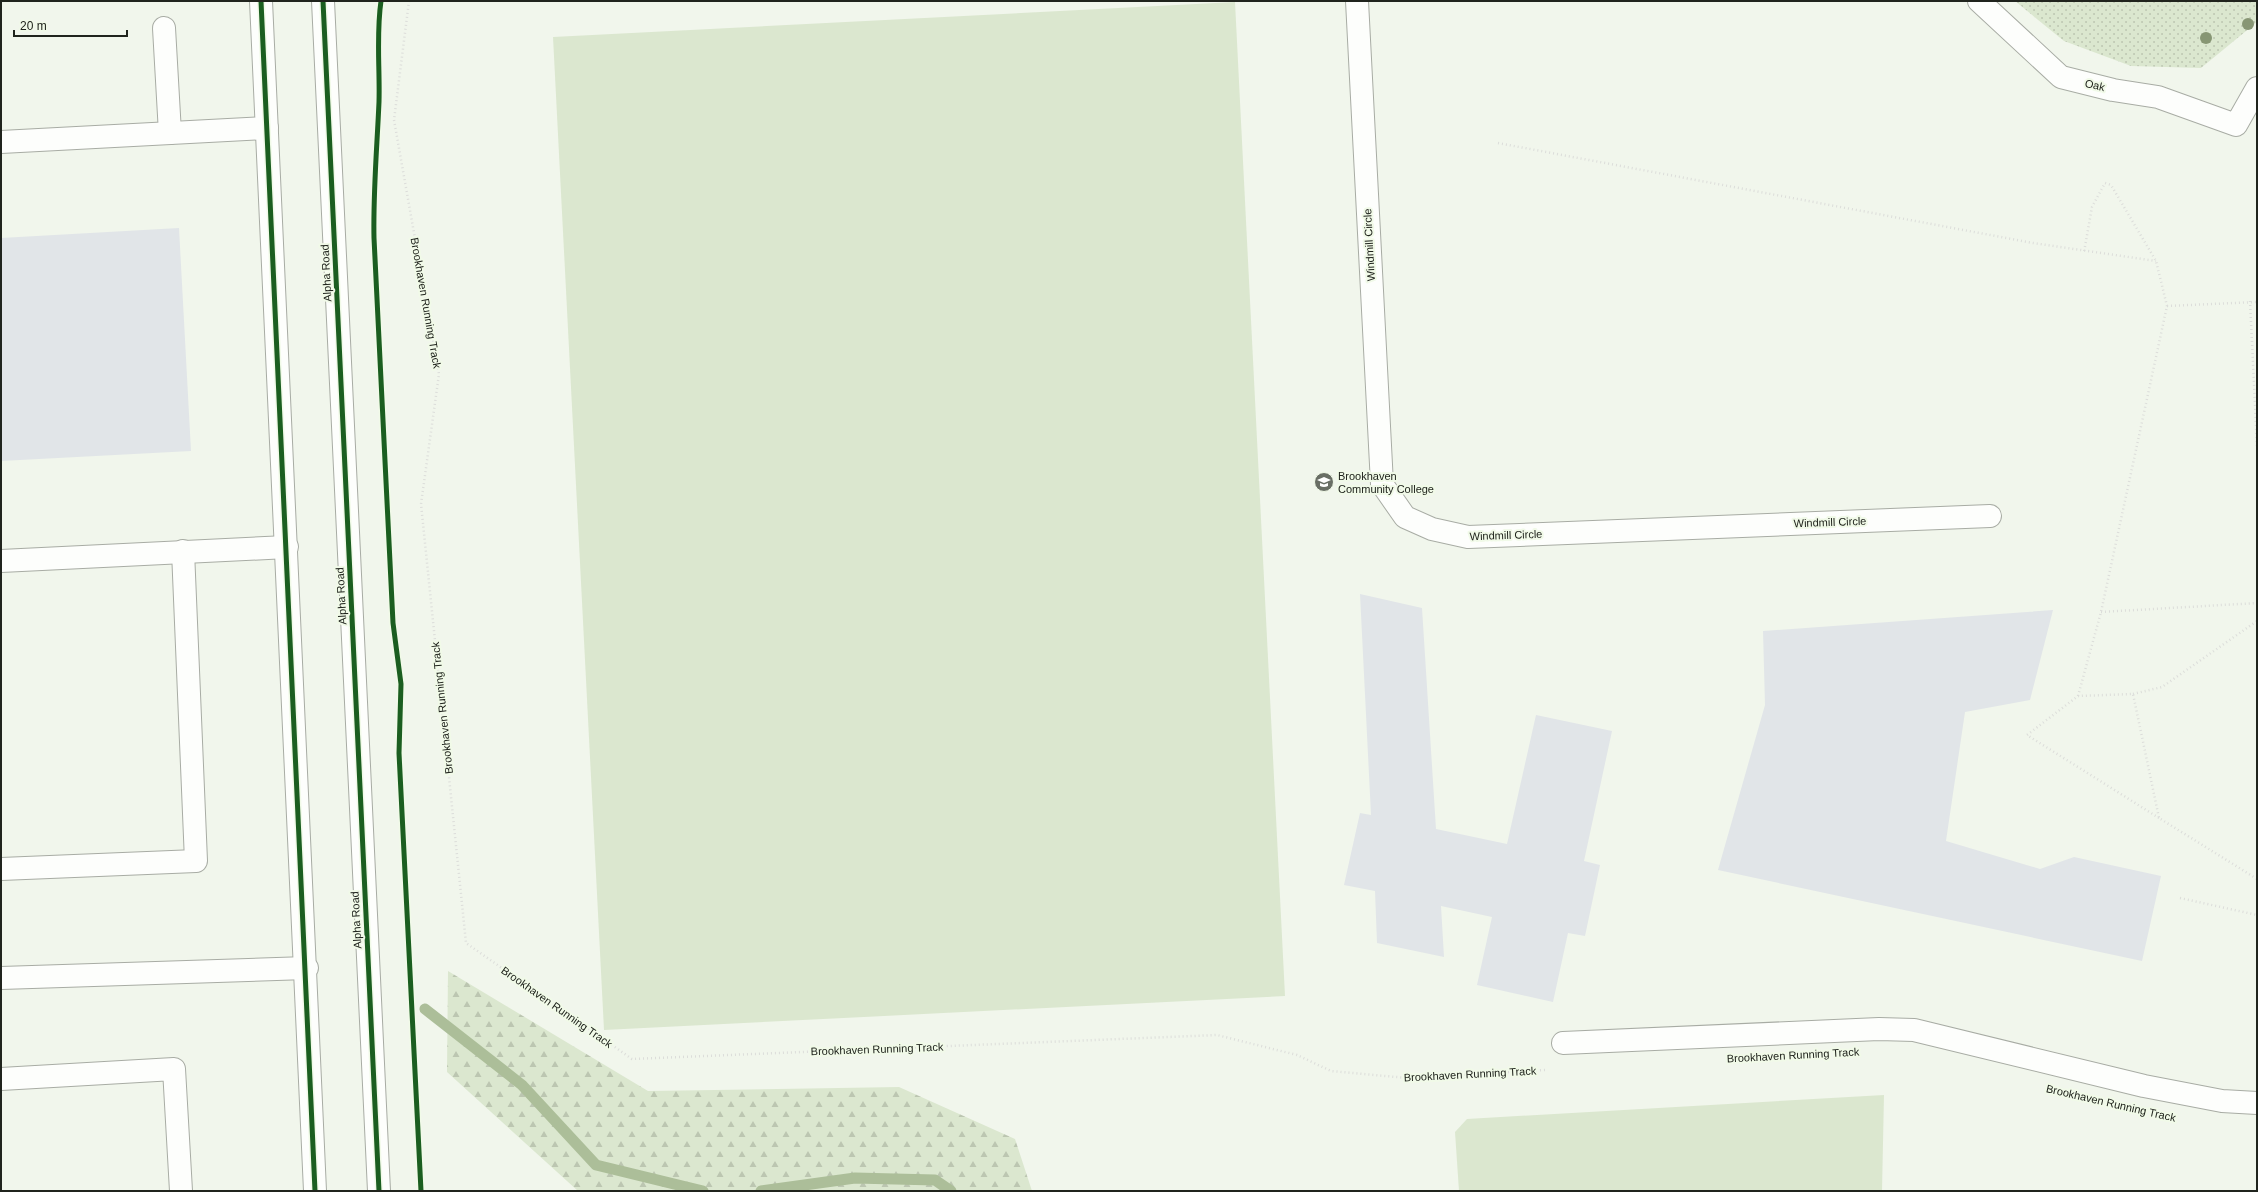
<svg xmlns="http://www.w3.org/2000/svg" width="2258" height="1192" font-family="Arial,sans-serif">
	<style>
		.grass { fill: url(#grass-dots) }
		.forest { fill: url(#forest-firs) }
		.park { fill: #dbe7cf }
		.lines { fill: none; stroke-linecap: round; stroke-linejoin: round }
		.stream { stroke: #acbe99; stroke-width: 11 }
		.building { fill: #e1e5e8 }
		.minor-casing { stroke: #a8aca4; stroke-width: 24 }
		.path { stroke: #dcddda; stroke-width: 2.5; stroke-dasharray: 1 3; stroke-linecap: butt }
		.minor { stroke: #fdfefc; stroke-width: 22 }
		.cycleway-casing { stroke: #f1fae8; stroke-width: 8 }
		.cycleway { stroke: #1b5e20; stroke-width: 5 }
		.tree { fill: #879674 }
		.labels { text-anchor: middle; stroke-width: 4; stroke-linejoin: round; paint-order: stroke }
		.street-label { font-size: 11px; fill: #20241d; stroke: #f1fae8 }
		.poi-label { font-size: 11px; fill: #20241d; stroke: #f1fae8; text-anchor: start }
	</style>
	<defs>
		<pattern id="grass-dots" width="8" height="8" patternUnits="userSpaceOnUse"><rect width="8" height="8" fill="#dbe7cf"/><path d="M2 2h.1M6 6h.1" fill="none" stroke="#bcc6b1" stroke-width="1.8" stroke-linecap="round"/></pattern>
		<pattern id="forest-firs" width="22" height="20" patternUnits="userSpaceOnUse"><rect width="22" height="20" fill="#dbe7cf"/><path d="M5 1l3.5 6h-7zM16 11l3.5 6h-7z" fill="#bcc6b1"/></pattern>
	</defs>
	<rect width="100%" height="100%" fill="#f1f6ec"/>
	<polygon class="grass" points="2015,1 2257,1 2257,22 2201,68 2131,66 2064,41"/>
	<polygon class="forest" points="448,971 648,1091 899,1087 1015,1139 1032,1191 578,1191 447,1072"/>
	<g class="park">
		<polygon points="1235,2 1285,996 604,1030 553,37"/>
		<polygon points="1884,1095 1882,1191 1459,1191 1455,1132 1467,1119"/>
	</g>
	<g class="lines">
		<g class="stream">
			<polyline points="425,1009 522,1085 596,1165 703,1191"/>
			<polyline points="761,1191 855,1178 935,1180 951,1191"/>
		</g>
	</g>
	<g class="building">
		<polygon points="179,228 191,451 1,461 1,238"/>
		<polygon points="1360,594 1422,608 1436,829 1507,844 1536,715 1612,731 1584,861 1600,865 1585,936 1568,933 1553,1002 1477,985 1492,917 1441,906 1444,957 1377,943 1375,891 1344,885 1360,813 1371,815"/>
		<polygon points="2053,610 2030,700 1965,712 1946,841 2040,869 2074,857 2161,876 2142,961 1718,870 1765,705 1763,631"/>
	</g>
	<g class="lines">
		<g class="minor-casing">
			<g id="minor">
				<polyline points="261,1 315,1191"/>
				<polyline points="323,1 379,1191"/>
				<polyline points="1357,1 1382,484 1405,517 1432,529 1468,537 1990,516"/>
				<polyline points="1979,1 2061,77 2113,90 2158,97 2236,125 2257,88"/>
				<polyline points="164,28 170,133"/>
				<polyline points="1,142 267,128"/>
				<polyline points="1,561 287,547"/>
				<polyline points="1,869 196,861 183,551"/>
				<polyline points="1,978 307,968"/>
				<polyline points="1563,1043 1879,1029 1914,1030 2144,1086 2222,1101 2257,1103"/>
				<polyline points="1,1079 174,1069 181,1191"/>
			</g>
		</g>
		<g class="path">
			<polyline points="409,1 394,120 439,374 421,504 466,943 632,1059 1217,1035 1297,1055 1331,1071 1407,1078 1545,1070"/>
			<polyline points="1498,143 2033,243 2156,261"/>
			<polyline points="2250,301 2257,446"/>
			<polyline points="2167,306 2257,302"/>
			<polyline points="2101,612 2257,603"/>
			<polyline points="2133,694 2162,687 2257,621"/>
			<polyline points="2078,696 2101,612 2167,306 2156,261 2111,185 2105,183 2092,207 2084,252"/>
			<polyline points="2159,818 2027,735 2078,696 2133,694 2159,818 2257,879"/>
			<polyline points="2180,898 2257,915"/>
		</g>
		<use href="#minor" class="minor"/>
		<g class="cycleway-casing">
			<g id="cycleway">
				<polyline points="261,1 315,1191"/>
				<polyline points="323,1 379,1191"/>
				<path d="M381 1C376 35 380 69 379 102 377 148 373 192 374 238L393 623 401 684 399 753 421 1191"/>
			</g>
		</g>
		<use href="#cycleway" class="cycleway"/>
	</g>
	<g class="tree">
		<circle cx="2248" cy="24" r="6"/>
		<circle cx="2206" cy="38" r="6"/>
	</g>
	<defs>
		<g id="university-disc" transform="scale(1)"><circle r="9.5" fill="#696e65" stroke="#f1fae8"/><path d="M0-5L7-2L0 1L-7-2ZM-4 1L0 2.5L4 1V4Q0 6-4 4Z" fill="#fff"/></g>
	</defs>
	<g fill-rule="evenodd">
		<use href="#university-disc" x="1324" y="482"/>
	</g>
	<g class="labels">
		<g class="street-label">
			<text transform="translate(2095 85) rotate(13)" y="4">Oak</text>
			<text transform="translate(1369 245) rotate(-93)" y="4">Windmill Circle</text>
			<text transform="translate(326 273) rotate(-93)" y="4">Alpha Road</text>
			<text transform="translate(426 303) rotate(80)" y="4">Brookhaven Running Track</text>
			<text transform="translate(1830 522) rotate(-2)" y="4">Windmill Circle</text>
			<text transform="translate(1506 535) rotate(-2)" y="4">Windmill Circle</text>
			<text transform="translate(341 596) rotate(-93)" y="4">Alpha Road</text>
			<text transform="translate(442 708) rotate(-96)" y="4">Brookhaven Running Track</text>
			<text transform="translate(356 920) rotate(-93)" y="4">Alpha Road</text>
			<text transform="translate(557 1007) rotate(35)" y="4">Brookhaven Running Track</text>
			<text transform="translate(877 1049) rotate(-2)" y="4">Brookhaven Running Track</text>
			<text transform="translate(1793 1055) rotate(-3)" y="4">Brookhaven Running Track</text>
			<text transform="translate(1470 1074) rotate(-3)" y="4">Brookhaven Running Track</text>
			<text transform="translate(2111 1103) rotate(13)" y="4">Brookhaven Running Track</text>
		</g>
		<g class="poi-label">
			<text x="1338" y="480">Brookhaven<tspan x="1338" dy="13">Community College</tspan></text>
		</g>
	</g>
	<rect width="2258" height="1192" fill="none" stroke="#20241d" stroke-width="4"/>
	<path d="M14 30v6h113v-6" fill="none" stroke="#20241d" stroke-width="2"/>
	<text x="20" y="30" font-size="12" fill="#20241d" stroke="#f1fae8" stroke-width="3" paint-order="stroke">20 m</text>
</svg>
